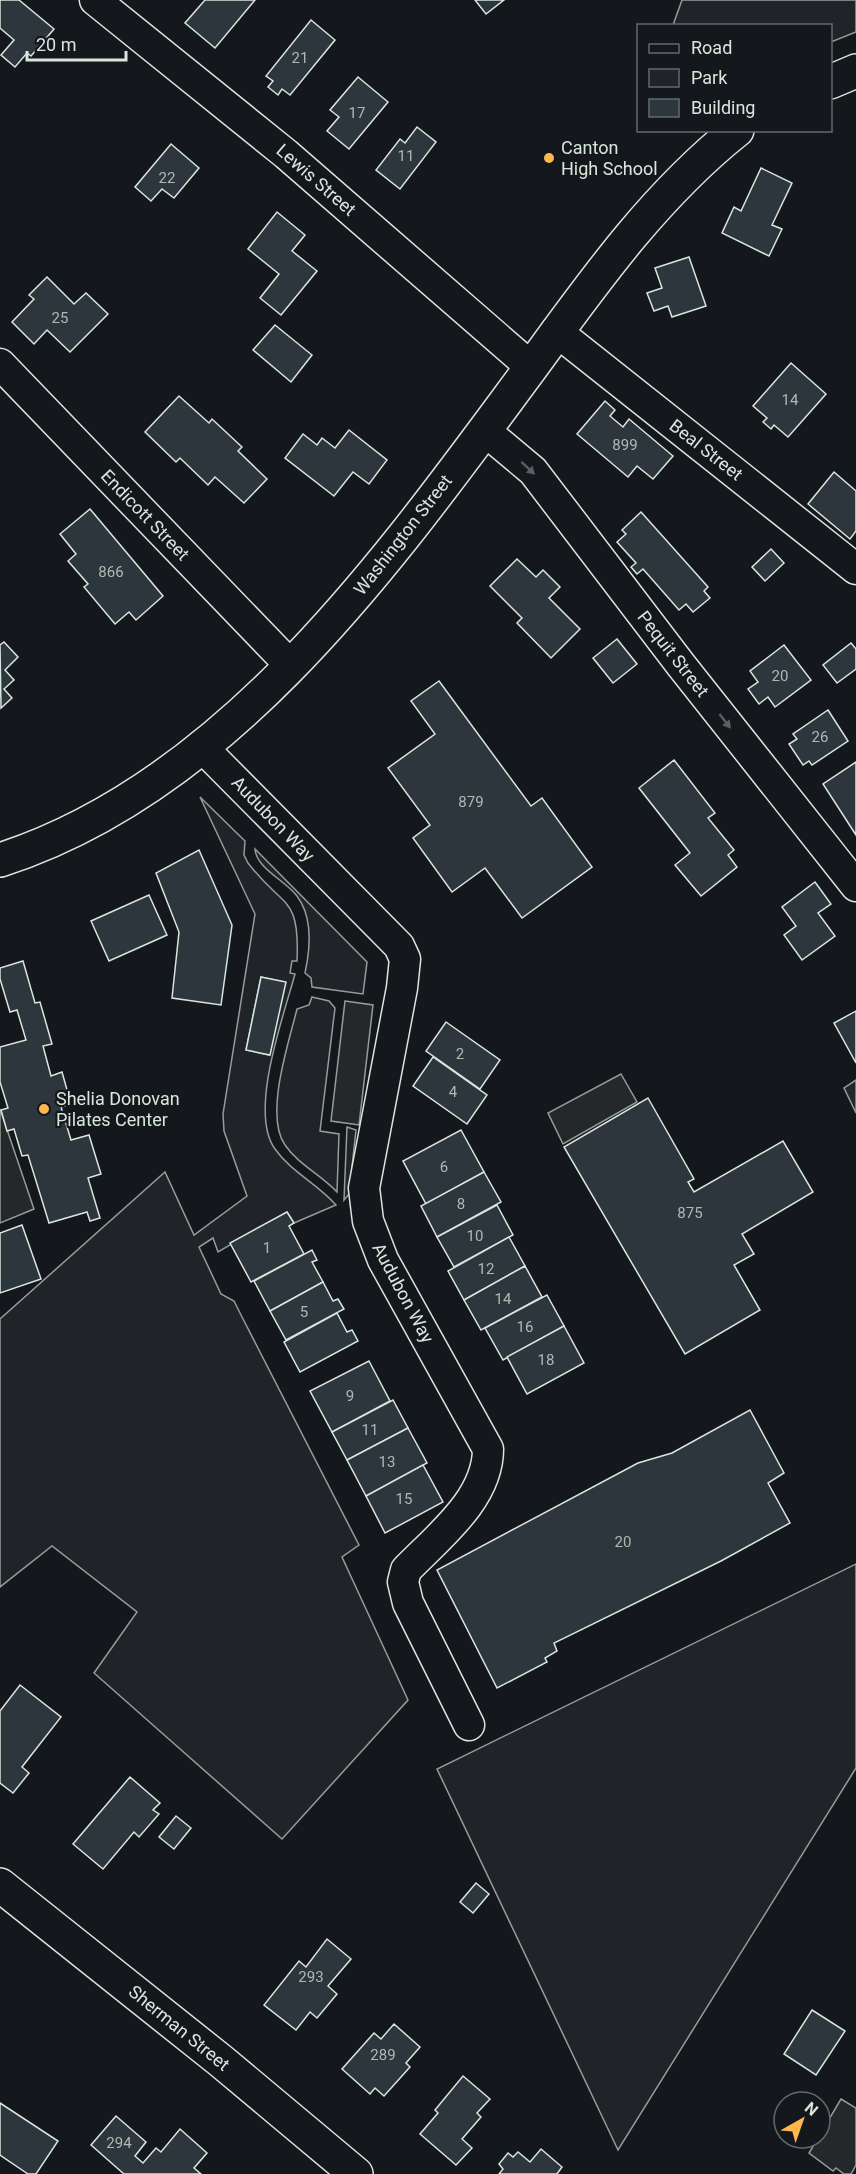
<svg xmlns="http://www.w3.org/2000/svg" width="856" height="2174" font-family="Roboto,sans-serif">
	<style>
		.green { fill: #202428; stroke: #939e99; stroke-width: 1.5; fill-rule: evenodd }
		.parking { fill: #24282b; stroke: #939e99; stroke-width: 1.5 }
		.building { fill: #2c363c; stroke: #d8e6dc; stroke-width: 1.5 }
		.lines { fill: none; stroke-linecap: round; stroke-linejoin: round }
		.street-casing { stroke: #d8e6dc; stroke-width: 33 }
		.secondary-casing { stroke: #d8e6dc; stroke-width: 36 }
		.street { stroke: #14181c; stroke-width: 30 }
		.secondary { stroke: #14181c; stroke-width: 33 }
		.oneway { fill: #59605f }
		.poi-dot { fill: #ffb74d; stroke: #14181c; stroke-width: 2 }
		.labels { text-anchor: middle; stroke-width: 4.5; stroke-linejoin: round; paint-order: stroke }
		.number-label { font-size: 15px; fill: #adbab4 }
		.poi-label { font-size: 18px; fill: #d8e6dc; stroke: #14181c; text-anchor: start }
		.street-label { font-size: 18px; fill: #d8e6dc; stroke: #14181c }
	</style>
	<rect width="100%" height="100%" fill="#14181c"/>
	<g class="green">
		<polygon points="682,0 856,0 856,32 831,42 830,26 673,25"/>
		<path d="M200 797 245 841 244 855 248 863C283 909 300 894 297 961H292L290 973 295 974C284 1015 248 1112 275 1149 291 1172 318 1184 336 1205L294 1223 287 1212 218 1252 213 1238 199 1247 221 1294 234 1301 241 1315 359 1545 342 1557 408 1700 282 1839 94 1673 137 1612 52 1546 0 1587V1319L165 1172 194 1235 247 1196 224 1131 223 1114 255 914ZM261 977 285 982 269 1055 246 1050Z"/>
		<path d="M255 849 367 962 363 994 312 987 311 978 305 973C310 950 313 917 297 896 286 881 256 868 255 849Z"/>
		<path d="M312 997 329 1001 335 1008 320 1131 339 1134 337 1192C321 1175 298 1164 285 1145 264 1115 289 1042 297 1009L309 1005Z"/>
		<polygon points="347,1127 356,1130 349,1194 344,1200"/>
		<polygon points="856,1564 856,1768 618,2150 437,1769"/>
	</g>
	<g class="parking">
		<polygon points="345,1001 373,1005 359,1125 331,1121"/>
		<polygon points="621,1074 637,1102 563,1144 548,1113"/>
		<polygon points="856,1080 856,1113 844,1088"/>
		<polygon points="0,1109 34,1209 0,1223"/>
		<polygon points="841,2099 856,2108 856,2165 851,2174 844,2174 836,2168 833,2171 809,2153"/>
	</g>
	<g class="building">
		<polygon points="0,0 19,0 54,29 31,56 27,53 15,67 1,55 14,40 0,28"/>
		<polygon points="205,0 255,0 215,48 185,23"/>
		<polygon points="475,0 504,0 486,14"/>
		<polygon points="311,20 335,40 290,95 282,89 278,95 268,87 273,81 266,76"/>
		<polygon points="358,77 388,102 349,149 327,131 339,117 330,110"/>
		<polygon points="417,127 436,142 400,189 376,170 400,139 405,143"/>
		<polygon points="171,144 199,168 174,198 162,189 151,201 135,187"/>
		<polygon points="761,168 792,183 772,225 782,229 769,256 722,233 734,207 741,211"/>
		<polygon points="277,212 305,235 292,251 317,271 281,315 260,298 279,274 248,249"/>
		<polygon points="689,257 706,306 672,317 668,306 654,311 647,293 662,288 655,268"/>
		<polygon points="47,277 74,304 86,293 108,314 70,352 47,330 34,344 12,322 34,299 29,295"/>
		<polygon points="275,325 312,355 291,382 253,350"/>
		<polygon points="791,363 826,394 788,437 774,425 771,429 763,422 767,418 753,406"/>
		<polygon points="179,396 209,423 212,419 242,447 238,451 267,479 244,503 215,477 208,485 180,458 176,462 145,432"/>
		<polygon points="605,401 615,410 610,416 623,427 629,419 673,456 653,479 637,466 628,477 577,434"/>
		<polygon points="349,430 387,460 369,484 353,472 334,496 285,458 303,434 317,445 322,438 335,448"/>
		<polygon points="834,472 856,491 856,531 850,539 808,504"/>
		<polygon points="90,509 163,596 136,620 129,612 115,624 84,587 88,584 68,561 76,554 60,534"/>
		<polygon points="641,512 708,587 704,591 710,598 693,612 686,604 679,610 643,569 637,574 631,567 636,563 617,542 626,534 622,530"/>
		<polygon points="771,549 784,563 765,581 752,567"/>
		<polygon points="517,559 536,577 543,570 560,587 549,598 580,629 551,658 517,623 522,618 490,586"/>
		<polygon points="617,639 637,664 613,683 593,658"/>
		<polygon points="4,642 18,657 5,670 14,680 4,689 12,698 1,708 0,645"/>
		<polygon points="851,643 856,649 856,669 837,683 823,665"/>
		<polygon points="784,645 811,680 775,707 768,697 759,704 748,689 758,682 750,671"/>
		<polygon points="439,681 531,806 542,798 592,867 522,918 485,868 452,892 413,838 430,825 388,768 435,734 411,701"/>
		<polygon points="828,710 848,741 812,765 809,761 803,765 789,744 797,739 793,734"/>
		<polygon points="674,760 715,813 708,818 734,850 728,855 737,867 701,896 675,865 690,853 639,788"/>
		<polygon points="856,762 856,835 823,784"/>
		<polygon points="199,850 232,925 221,1005 172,998 179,932 156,873"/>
		<polygon points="815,882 831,904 818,913 835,936 802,960 784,935 796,926 782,907"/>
		<polygon points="149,895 167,935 109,961 91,921"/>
		<polygon points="23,961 35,1003 40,1002 52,1044 43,1046 51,1076 62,1072 71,1104 61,1107 71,1140 89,1135 101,1174 88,1178 100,1218 90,1221 87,1212 49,1223 28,1155 22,1156 14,1129 7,1131 1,1110 8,1108 0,1082 0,1047 26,1040 17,1010 10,1012 0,979 0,968"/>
		<polygon points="261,977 286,982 270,1055 246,1050"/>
		<polygon points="856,1011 856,1063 834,1023"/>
		<polygon points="446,1022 500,1060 480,1089 426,1051"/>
		<polygon points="433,1057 487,1095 467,1124 413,1086"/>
		<polygon points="648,1098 694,1179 688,1182 694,1192 783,1141 813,1192 742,1234 754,1254 734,1265 760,1310 685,1354 564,1147"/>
		<polygon points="461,1130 484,1172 426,1204 403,1161"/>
		<polygon points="484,1172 501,1202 437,1237 421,1206"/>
		<polygon points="497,1205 513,1235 454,1267 437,1237"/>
		<polygon points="287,1212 294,1223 289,1226 304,1254 251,1282 230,1243"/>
		<polygon points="22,1225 41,1279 0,1293 0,1233"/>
		<polygon points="509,1237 525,1266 464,1300 448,1271"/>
		<polygon points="312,1250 317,1260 312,1262 323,1282 270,1311 254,1281"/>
		<polygon points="525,1266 542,1297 481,1330 464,1300"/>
		<polygon points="323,1282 333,1301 338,1299 344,1309 286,1340 270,1311"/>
		<polygon points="547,1295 564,1326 503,1360 485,1328"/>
		<polygon points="337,1313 347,1332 352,1330 358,1341 300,1372 284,1342"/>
		<polygon points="564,1326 584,1363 527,1394 507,1357"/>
		<polygon points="369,1361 390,1401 332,1432 310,1391"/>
		<polygon points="393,1400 408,1428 347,1460 332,1432"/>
		<polygon points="750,1410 784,1473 768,1483 790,1523 721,1561 554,1643 557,1651 545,1658 547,1662 497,1688 437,1570 638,1463 672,1453"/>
		<polygon points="408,1428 427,1463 366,1496 347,1460"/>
		<polygon points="423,1465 443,1502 385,1533 366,1496"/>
		<polygon points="20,1685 61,1717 22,1767 29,1773 13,1793 0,1783 0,1711"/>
		<polygon points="130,1777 160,1803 153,1810 159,1814 139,1837 134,1832 103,1869 73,1844"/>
		<polygon points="176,1816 191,1828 174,1849 159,1837"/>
		<polygon points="476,1883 489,1894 473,1913 460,1902"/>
		<polygon points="327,1939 351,1959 328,1986 337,1994 317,2018 310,2012 296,2030 264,2005 299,1961 306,1967"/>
		<polygon points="812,2010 845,2031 816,2075 784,2054"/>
		<polygon points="394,2024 420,2047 406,2063 410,2067 384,2096 375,2088 370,2094 342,2069 374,2033 381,2039"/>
		<polygon points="463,2076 490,2099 477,2113 481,2117 462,2139 472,2148 456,2165 420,2134 438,2113 435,2110"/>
		<polygon points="0,2103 58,2141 36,2174 28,2174 0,2155"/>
		<polygon points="116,2116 146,2142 135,2156 143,2163 156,2148 161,2152 180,2129 207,2153 194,2168 201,2174 124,2174 91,2145"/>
		<polygon points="541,2149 562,2167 557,2174 499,2174 503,2169 499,2164 508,2153 513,2157 518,2152 530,2162"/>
	</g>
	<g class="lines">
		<g class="street-casing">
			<g id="street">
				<polyline points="95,0 286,154 531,367"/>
				<polyline points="556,331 856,569"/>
				<polyline points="0,364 291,666"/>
				<polyline points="484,430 533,471 681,665 856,886"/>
				<path d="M201 746 399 946 405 959 402 988 364 1188 368 1221 383 1260 488 1449C488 1499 438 1537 406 1570L403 1582 408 1603 469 1725"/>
			</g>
		</g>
		<g class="secondary-casing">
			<g id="secondary">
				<polyline points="830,82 856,71"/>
				<path d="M0 860C231 786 392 555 530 369 592 284 653 197 737 130"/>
				<polyline points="0,1885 221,2061 356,2174"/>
			</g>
		</g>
		<use href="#street" class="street"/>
		<use href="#secondary" class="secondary"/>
	</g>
	<defs><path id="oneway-solid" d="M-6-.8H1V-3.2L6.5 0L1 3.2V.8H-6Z" transform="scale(1.5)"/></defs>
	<g class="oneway">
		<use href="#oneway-solid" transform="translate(528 468) rotate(43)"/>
		<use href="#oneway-solid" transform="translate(725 721) rotate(52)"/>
	</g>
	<g class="poi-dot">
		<circle cx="549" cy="158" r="6"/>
		<circle cx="44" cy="1109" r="6"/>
	</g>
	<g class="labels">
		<g class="number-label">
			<text x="300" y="63">21</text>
			<text x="357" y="118">17</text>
			<text x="406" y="161">11</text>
			<text x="167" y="183">22</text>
			<text x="60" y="323">25</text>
			<text x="790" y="405">14</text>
			<text x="625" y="450">899</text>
			<text x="111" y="577">866</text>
			<text x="780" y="681">20</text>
			<text x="820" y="742">26</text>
			<text x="471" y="807">879</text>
			<text x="460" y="1059">2</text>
			<text x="453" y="1097">4</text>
			<text x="444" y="1172">6</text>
			<text x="461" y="1209">8</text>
			<text x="690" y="1218">875</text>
			<text x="475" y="1241">10</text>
			<text x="267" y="1253">1</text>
			<text x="486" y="1274">12</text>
			<text x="503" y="1304">14</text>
			<text x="304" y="1317">5</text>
			<text x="525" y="1332">16</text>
			<text x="546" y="1365">18</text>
			<text x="350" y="1401">9</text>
			<text x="370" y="1435">11</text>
			<text x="387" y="1467">13</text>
			<text x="404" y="1504">15</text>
			<text x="623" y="1547">20</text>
			<text x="311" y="1982">293</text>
			<text x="383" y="2060">289</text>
			<text x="119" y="2148">294</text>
		</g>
		<g class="poi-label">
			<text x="561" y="154">Canton<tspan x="561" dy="21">High School</tspan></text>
			<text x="56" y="1105">Shelia Donovan<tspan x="56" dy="21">Pilates Center</tspan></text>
		</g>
		<g class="street-label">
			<text transform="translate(316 180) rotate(41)" y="6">Lewis Street</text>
			<text transform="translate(706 450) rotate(38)" y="6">Beal Street</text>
			<text transform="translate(145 515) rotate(46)" y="6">Endicott Street</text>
			<text transform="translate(403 535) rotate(-52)" y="6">Washington Street</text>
			<text transform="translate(673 654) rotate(52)" y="6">Pequit Street</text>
			<text transform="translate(273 819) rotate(46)" y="6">Audubon Way</text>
			<text transform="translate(403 1293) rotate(62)" y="6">Audubon Way</text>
			<text transform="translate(179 2028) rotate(39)" y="6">Sherman Street</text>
		</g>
	</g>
	<rect x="637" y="24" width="195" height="108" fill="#14181c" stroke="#626a69" stroke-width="1.5"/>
	<rect x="649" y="44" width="30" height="9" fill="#14181c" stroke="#626a69" stroke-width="1.5"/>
	<text x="691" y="54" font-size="18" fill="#d8e6dc">Road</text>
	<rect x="649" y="69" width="30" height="18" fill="#202428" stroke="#626a69" stroke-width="1.5"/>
	<text x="691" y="84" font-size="18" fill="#d8e6dc">Park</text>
	<rect x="649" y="99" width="30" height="18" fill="#2c363c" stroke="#626a69" stroke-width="1.5"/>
	<text x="691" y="114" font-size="18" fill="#d8e6dc">Building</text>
	<g transform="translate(802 2120) rotate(40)"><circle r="28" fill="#14181c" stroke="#626a69" stroke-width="1.5"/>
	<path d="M0-4.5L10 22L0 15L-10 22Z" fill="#ffb74d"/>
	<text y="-9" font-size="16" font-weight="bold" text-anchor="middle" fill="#d8e6dc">N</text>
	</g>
	<path d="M27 51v9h99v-9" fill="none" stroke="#d8e6dc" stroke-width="3"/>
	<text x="36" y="51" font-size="18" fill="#d8e6dc" stroke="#14181c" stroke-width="4.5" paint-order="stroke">20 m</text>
</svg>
